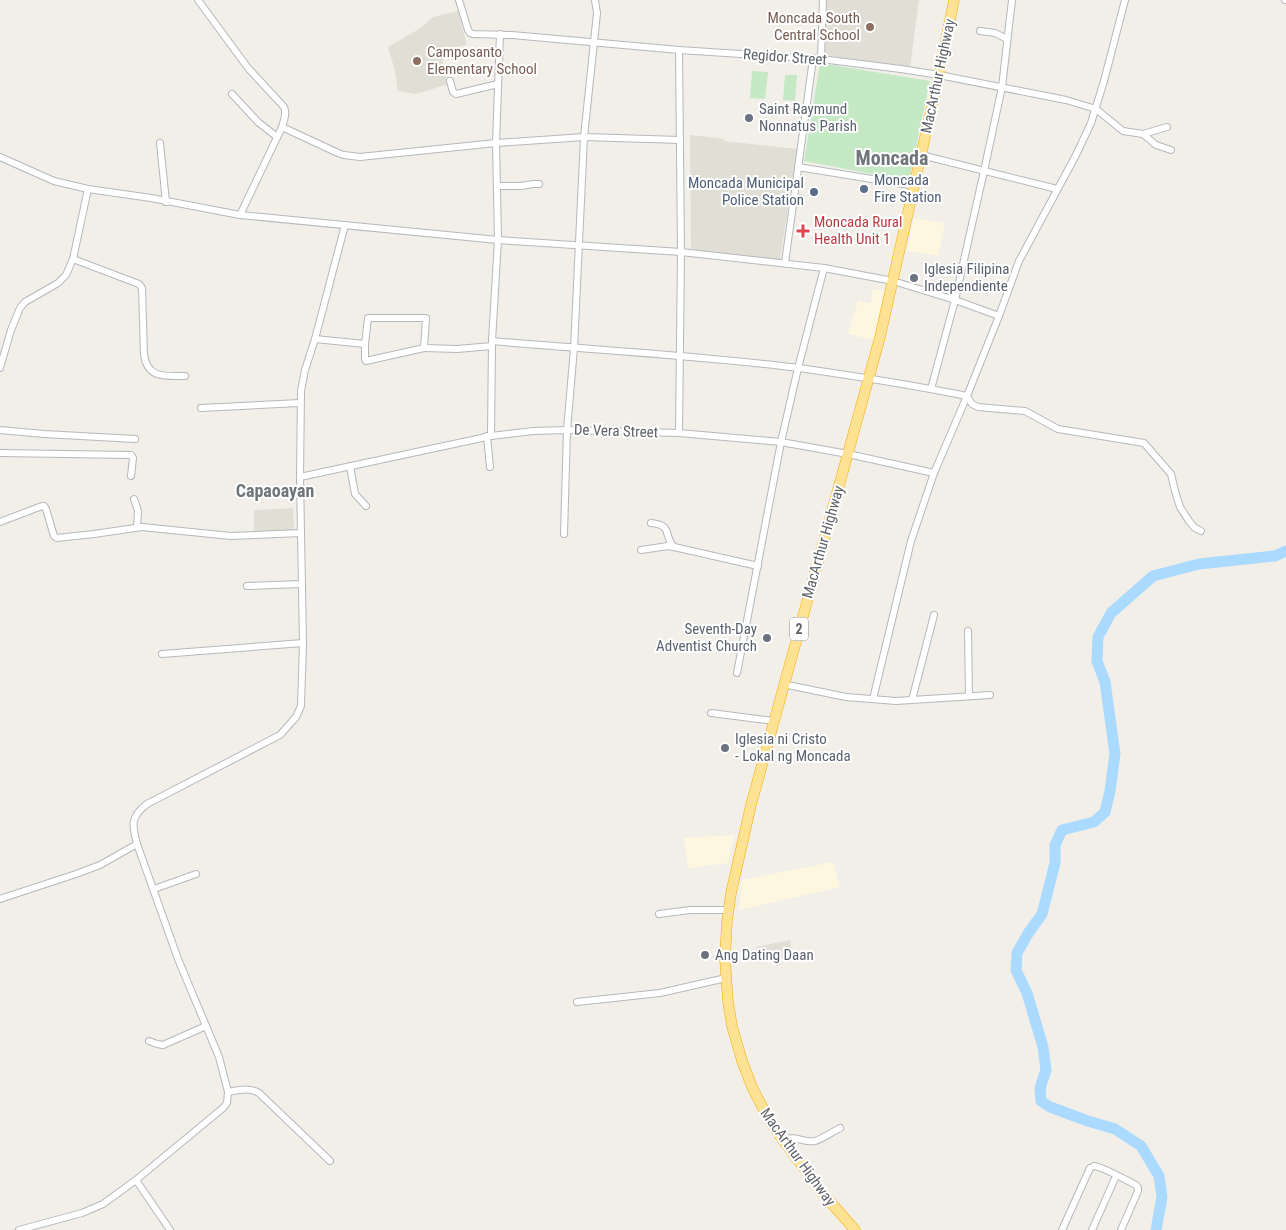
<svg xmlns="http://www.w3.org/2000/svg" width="1286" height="1230" font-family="'Roboto Condensed',sans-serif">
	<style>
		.commercial { fill: #fef7e0 }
		.education { fill: #e1ded6 }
		.green { fill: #c5e8c5 }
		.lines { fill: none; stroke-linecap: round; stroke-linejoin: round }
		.river { stroke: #aadaff; stroke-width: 11 }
		.minor-casing { stroke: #b5b8bc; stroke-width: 8 }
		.highway-casing { stroke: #f9ab00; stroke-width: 11 }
		.minor { stroke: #fff; stroke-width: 6 }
		.highway { stroke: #fde293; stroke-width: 10 }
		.education-dot { fill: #8d6e63; stroke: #fff; stroke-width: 2 }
		.worship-dot { fill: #6b7280; stroke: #fff; stroke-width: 2 }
		.service-dot { fill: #5c6f8a; stroke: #fff; stroke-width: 2 }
		.health-dot { fill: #e0444e; stroke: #fff; stroke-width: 2 }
		.labels { text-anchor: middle; stroke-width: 4; stroke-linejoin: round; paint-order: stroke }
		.shield { fill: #fff; stroke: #8f9295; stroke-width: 1 }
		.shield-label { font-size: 14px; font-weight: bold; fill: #5f6368 }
		.education-label { font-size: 15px; fill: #785e54; stroke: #fff; text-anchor: end }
		.street-label { font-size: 15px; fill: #5f6368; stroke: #fff }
		.worship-label { font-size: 15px; fill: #5b616d; stroke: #fff; text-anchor: start }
		.service-label { font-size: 15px; fill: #4e5e75; stroke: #fff; text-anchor: start }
		.health-label { font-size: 15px; fill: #be3a42; stroke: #fff; text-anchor: start }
		.quarter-label { font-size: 18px; font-weight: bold; fill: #70757a; stroke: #fff }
		.district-label { font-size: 20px; font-weight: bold; fill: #70757a; stroke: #fff }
	</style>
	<rect width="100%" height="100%" fill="#f1efe8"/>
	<g class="commercial">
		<polygon points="914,218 945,223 938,256 907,251"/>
		<polygon points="873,289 884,291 874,340 848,334 858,301 871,303"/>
		<polygon points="734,835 728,863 688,868 684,838"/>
		<polygon points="833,862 840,887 739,910 742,880"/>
	</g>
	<g class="education">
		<polygon points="826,0 919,0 910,68 825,55"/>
		<polygon points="458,11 467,45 440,51 449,84 416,94 398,91 395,71 388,47 419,29 433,17"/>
		<polygon points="690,135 724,139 724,141 797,149 780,260 691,250"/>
		<polygon points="293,508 294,532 254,533 254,510"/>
		<polygon points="790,940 793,956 759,963 756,947"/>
	</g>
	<g class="green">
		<polygon points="820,63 930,81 909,181 804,161"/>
		<polygon points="752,71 768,72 765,99 750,98"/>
		<polygon points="785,75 797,75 795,101 783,100"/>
	</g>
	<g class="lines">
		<polyline class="river" points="1156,1230 1162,1197 1159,1176 1141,1146 1115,1129 1088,1121 1050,1107 1041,1101 1040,1088 1046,1070 1043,1047 1027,993 1016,970 1017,953 1029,932 1042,914 1055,863 1055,845 1062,830 1094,822 1105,812 1110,791 1115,754 1105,682 1097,661 1098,637 1111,613 1153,576 1199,564 1275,556 1286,551"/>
		<g class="minor-casing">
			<g id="minor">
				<path d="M198 0 248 68 284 107C287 113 284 120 282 127"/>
				<polyline points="459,0 468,30 470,33 473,34 512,35 679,50 821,59 901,69 939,75 1066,100 1096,109 1123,131 1143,134 1156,145 1171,150"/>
				<polyline points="1285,0 1286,0"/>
				<polyline points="980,31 995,33 1007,39"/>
				<polyline points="679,50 681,252 679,433"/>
				<polyline points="821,59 823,0"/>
				<polyline points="450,81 453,92 456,94 498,84"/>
				<polyline points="232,94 258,122 277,137"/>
				<polyline points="1143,134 1167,127"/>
				<polyline points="160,143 166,202"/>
				<polyline points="921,155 1057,189"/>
				<polyline points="0,157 54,181 88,189 151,198 240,215 498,240 681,252 824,268 893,281 955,300 999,316 967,396 934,473 911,541 873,699"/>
				<polyline points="798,167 915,186"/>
				<polyline points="497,186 521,186 533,184 539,184"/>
				<polyline points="240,215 282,127 338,153 344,155 360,157 496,143 584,137 680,140"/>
				<path d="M73 259 139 284 142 288 144 354C147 379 165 376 185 376"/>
				<polyline points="785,263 813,59"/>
				<polyline points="999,316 1019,261 1076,155 1091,123 1104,81 1125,0"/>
				<polyline points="315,339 365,344 368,318 426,318 424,348 366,361 365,359 365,344"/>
				<path d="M492 341C594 350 697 355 799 368 855 376 912 385 967 396L972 404 978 407 1025 411 1058 429 1144 443 1171 474 1175 491 1180 507 1189 521 1195 528 1201 531"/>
				<polyline points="424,348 457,349 492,346"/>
				<polyline points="0,368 11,330 20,308 25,302 58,283 66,275 73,259 88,189"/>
				<polyline points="931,389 955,300 984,171 1002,87 1012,0"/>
				<polyline points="201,408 300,403"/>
				<polyline points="0,430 44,434 135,439"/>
				<polyline points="487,436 490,467"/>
				<polyline points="491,436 492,341 498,240 496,143 500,34"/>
				<polyline points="0,453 131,455 133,458 131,476"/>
				<polyline points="350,466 355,494 366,506"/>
				<polyline points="300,477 491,436 533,431 567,430 679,433 781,442 848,454 934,473"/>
				<polyline points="134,499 138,511 137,527"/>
				<polyline points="0,522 42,506 44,506 46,509 54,536 57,538 94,534 142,527 231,536 301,533"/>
				<path d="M651 523C673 525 663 535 674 547"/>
				<polyline points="564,534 567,430 574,348 584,137 597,13 595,0"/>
				<polyline points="641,550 668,546 674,547 758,566"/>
				<polyline points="247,586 302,584"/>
				<polyline points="968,631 969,696"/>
				<polyline points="162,654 303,643"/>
				<polyline points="737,673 781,442 798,368 824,268"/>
				<polyline points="783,684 846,697 896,701 990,695"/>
				<polyline points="912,700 934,615"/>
				<polyline points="711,713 774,721"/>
				<polyline points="154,889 196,874"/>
				<polyline points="0,899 76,874 100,865 137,844"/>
				<polyline points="659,914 690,910 728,910"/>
				<polyline points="577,1002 660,993 726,978"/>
				<polyline points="149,1041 157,1044 163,1045 206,1026"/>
				<path d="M228 1092C239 1090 249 1087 259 1093L330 1161"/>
				<path d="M783 1140C797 1135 803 1143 815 1141 820 1140 834 1131 840 1128"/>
				<polyline points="136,1180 170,1230"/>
				<path d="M19 1230 82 1213 103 1204 136 1180 223 1108 227 1103 228 1092 219 1057 178 959 137 844C132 825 130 817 147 804L280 735 296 717 301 706 303 643 300 477 301 391 305 370 315 339 345 225"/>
				<path d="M1062 1230 1090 1168C1092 1167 1093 1167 1094 1166 1101 1166 1128 1181 1136 1185L1138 1188V1191L1121 1230"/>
				<polyline points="1092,1230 1116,1176"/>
			</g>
		</g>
		<g class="highway-casing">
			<polyline id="highway" points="855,1230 824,1195 783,1140 767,1116 752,1087 742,1061 732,1026 728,1002 725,959 727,921 731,893 751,805 880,337 939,75 954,0"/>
		</g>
		<use href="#minor" class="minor"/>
		<use href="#highway" class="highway"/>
	</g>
	<g class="education-dot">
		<circle cx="870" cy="27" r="5"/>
		<circle cx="417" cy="61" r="5"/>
	</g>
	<g class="worship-dot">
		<circle cx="749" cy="118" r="5"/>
		<circle cx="914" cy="278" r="5"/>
		<circle cx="767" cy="638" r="5"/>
		<circle cx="725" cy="748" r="5"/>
		<circle cx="705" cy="955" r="5"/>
	</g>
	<g class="service-dot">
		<circle cx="864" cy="189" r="5"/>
		<circle cx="814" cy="192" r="5"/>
	</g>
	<path class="health-dot" d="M800.5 223.5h5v5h5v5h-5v5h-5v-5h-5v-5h5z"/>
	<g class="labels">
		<rect class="shield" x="790" y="617.5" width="18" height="23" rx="4"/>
		<g class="shield-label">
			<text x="799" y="634">2</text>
		</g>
		<g class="education-label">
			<text x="860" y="23">Moncada South<tspan x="860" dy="17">Central School</tspan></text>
			<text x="427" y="57" text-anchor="start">Camposanto<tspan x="427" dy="17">Elementary School</tspan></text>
		</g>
		<g class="street-label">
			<text transform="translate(785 57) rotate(4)" y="5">Regidor Street</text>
			<text transform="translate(938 76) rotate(-78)" y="5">MacArthur Highway</text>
			<text transform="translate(616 431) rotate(2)" y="5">De Vera Street</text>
			<text transform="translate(823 542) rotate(-74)" y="5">MacArthur Highway</text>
			<text transform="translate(798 1157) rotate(54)" y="5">MacArthur Highway</text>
		</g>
		<g class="worship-label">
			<text x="759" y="114">Saint Raymund<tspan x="759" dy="17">Nonnatus Parish</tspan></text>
			<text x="924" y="274">Iglesia Filipina<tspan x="924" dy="17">Independiente</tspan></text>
			<text x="757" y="634" text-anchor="end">Seventh-Day<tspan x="757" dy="17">Adventist Church</tspan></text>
			<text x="735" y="744">Iglesia ni Cristo<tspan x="735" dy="17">- Lokal ng Moncada</tspan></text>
			<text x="715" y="960">Ang Dating Daan</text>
		</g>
		<g class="service-label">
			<text x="874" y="185">Moncada<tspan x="874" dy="17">Fire Station</tspan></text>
			<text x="804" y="188" text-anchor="end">Moncada Municipal<tspan x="804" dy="17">Police Station</tspan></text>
		</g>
		<g class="health-label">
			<text x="814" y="227">Moncada Rural<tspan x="814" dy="17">Health Unit 1</tspan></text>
		</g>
		<g class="quarter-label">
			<text x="275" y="497">Capaoayan</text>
		</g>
		<g class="district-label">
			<text x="892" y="165">Moncada</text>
		</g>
	</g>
</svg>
